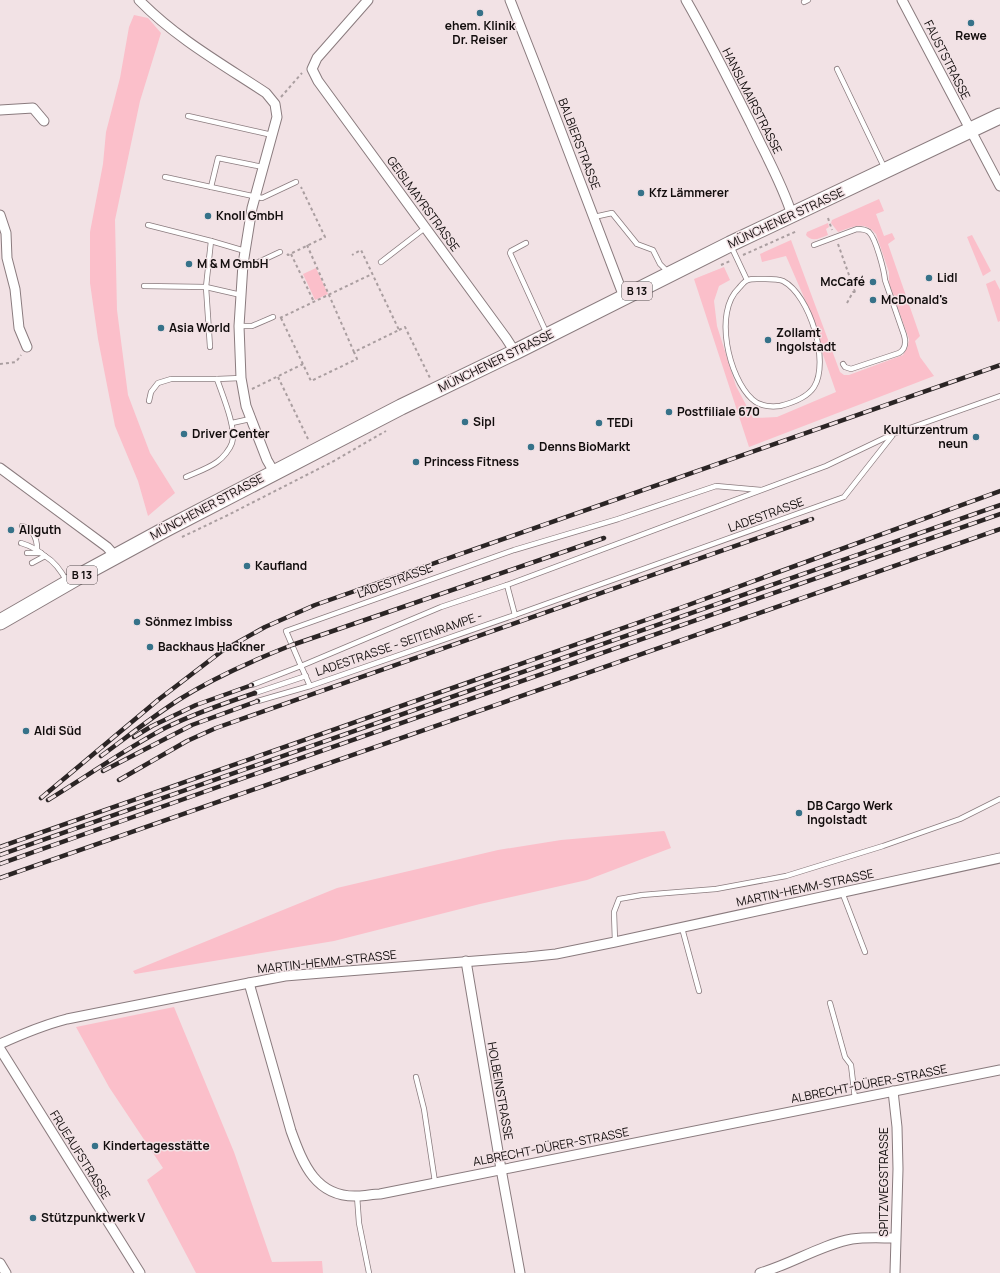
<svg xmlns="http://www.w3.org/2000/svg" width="1000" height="1273" font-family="Manrope,sans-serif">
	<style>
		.green { fill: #fbbfca }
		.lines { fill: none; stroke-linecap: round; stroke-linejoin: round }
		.lane-casing { stroke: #8a7b7e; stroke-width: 6 }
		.street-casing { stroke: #8a7b7e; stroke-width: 11 }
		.primary-casing { stroke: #8a7b7e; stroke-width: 17 }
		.path { stroke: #aa9ea0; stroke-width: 2; stroke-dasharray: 3 3; stroke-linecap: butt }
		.lane { stroke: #fff; stroke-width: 4.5 }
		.street { stroke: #fff; stroke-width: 9 }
		.primary { stroke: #fff; stroke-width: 15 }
		.rail-casing { stroke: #2b2525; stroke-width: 4.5 }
		.rail { stroke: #f2e2e5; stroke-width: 3; stroke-dasharray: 9; stroke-linecap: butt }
		.poi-dot { fill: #367289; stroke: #f2e2e5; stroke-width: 1.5 }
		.labels { text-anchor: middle; stroke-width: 3; stroke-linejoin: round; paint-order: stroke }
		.shield { fill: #f2e2e5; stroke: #554d4e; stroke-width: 1 }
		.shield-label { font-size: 11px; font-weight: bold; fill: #120d0d }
		.poi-label { font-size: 12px; font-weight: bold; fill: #120d0d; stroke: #f2e2e5; text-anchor: start }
		.street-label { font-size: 12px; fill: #120d0d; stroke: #f2e2e5 }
	</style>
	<rect width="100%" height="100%" fill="#f2e2e5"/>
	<g class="green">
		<polygon points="134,15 148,18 161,33 140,101 115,220 117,310 128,395 150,453 175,493 148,516 138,481 115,426 98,339 90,283 90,232 103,164 106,132 120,78 129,27"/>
		<path d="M879 199 884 211 876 214 884 236 892 233 895 239 888 244 920 336 915 341 920 357 934 376 749 447 694 279 724 267 730 280 719 286 714 301 717 326 736 386 753 418 777 417 836 392 821 349 813 318 786 256 762 262 760 254 791 240 840 372 844 375H849L903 355 908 346 909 339 889 284V272L876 234C864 220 853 227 838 232L831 223 832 220Z"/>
		<path d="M828 223 829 227 826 229 828 235C820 238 812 243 806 235L807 232Z"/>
		<polygon points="972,235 991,271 983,276 967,237"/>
		<polygon points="316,268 328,294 315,300 303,274"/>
		<polygon points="995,280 1000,290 1000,321 998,322 986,284"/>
		<polygon points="664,831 665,832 671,848 587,880 480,904 334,941 135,974 133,971 337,888 498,850 561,840"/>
		<polygon points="174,1007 234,1152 272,1262 322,1261 323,1273 196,1273 147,1180 163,1168 109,1087 76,1027"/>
	</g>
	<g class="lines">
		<g class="lane-casing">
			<g id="lane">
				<polyline points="804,2 808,0"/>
				<polyline points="837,69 885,169"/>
				<polyline points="188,116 272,135"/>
				<polyline points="165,177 262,198 296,182"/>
				<polyline points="211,187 218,158 263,167"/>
				<polyline points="594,217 612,213 637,244 653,250 660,264 668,272"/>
				<polyline points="148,225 211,241 245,251"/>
				<polyline points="526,243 511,251 510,253 547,334"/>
				<path d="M814 245 857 229C861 229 865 229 869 232 876 239 884 270 885 280L904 335C906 342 906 349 899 353L851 369 845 367 843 364"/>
				<polyline points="731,246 747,280"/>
				<polyline points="381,262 425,228"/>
				<polyline points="243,264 250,266 280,252"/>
				<path d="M757 279C765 279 776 278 783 281 810 295 830 362 814 387 807 398 792 403 780 406 771 407 759 406 752 399 729 378 713 312 739 288 741 286 744 281 748 280 750 279 754 279 757 279Z"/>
				<polyline points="144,286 206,287 241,295"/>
				<polyline points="239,326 252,326 273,317"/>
				<polyline points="210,347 206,287 211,241"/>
				<polyline points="149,401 151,392 158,383 171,379 217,379 241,378"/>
				<polyline points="232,423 250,419"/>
				<path d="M186 477C195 473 209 468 217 462 223 458 230 449 232 443 237 429 222 394 217 379"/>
				<polyline points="761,490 716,486 618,519 514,550 286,631 301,666 441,607 507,585 826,466 893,434 1000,396"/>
				<path d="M22 526C33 529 37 538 37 549"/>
				<path d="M21 543C31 546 38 550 45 556"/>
				<polyline points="27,553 41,553"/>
				<path d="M32 563 45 556C55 562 62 572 67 582"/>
				<polyline points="507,585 515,615 844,497 892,436"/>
				<polyline points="252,685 301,666 310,686 515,615"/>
				<polyline points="255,693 306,676"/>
				<polyline points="258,701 310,686"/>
				<polyline points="842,892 865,952"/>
				<polyline points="682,928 699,991"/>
				<polyline points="615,942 614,912 619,899 642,895 716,889 786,876 883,846 960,819 1000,799"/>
				<polyline points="830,1003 845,1057 851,1065 855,1099"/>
				<polyline points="416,1077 424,1109 435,1182"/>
				<polyline points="357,1196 359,1223 369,1273"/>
			</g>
		</g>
		<g class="street-casing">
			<g id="street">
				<path d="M139 0C176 38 222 64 266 93L275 104 277 117 252 208 243 264 239 326 241 378 246 406 267 460 274 472"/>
				<polyline points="368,0 317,58 312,69 318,81 506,338 515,352"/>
				<polyline points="510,0 541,79 624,297"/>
				<path d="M686 0C709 40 730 82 751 124 765 154 782 183 792 215"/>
				<polyline points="902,0 1000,186"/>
				<polyline points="0,110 33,108 44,121"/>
				<polyline points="0,215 6,233 7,258 15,289 19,328 27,347"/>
				<polyline points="0,468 107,547 115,556"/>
				<polyline points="466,961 501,1169 520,1273"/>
				<path d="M249 983 291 1131C303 1164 316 1198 358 1196 365 1196 373 1194 380 1194L1000 1070"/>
				<path d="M0 1044C22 1034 44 1025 67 1019L249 983 285 976 322 973 527 957 556 954 615 942 1000 858"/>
				<polyline points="0,1049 140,1273"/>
				<polyline points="893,1091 897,1127 898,1169 895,1273"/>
				<polyline points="0,1263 6,1273"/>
				<path d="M760 1273C792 1264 820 1245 852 1239 866 1237 881 1238 895 1238"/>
			</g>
		</g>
		<g class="primary-casing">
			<polyline id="primary" points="0,622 85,573 166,529 401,407 515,352 730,244 1000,116"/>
		</g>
		<g class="path">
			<polyline points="281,97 302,73"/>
			<polyline points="828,218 832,230"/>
			<polyline points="838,244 855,292 857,291"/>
			<polyline points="307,245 354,352 399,330 361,250 352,255"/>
			<polyline points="287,254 288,255 325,237 301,187"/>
			<polyline points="291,254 314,302"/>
			<polyline points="743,255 797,231"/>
			<polyline points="721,265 730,261"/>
			<polyline points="847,303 853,292 855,292"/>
			<polyline points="280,318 372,274"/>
			<polyline points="281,318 311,381 357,359 354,352"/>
			<polyline points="399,330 405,327 430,378"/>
			<polyline points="0,364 16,362 21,355"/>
			<polyline points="278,377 308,439"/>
			<polyline points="252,389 303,364"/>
			<polyline points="182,537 228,515 334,461 386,431"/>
		</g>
		<use href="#lane" class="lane"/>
		<use href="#street" class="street"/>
		<use href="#primary" class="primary"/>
		<g class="rail-casing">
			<g id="rail">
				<polyline points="134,737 152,726 196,705 252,685"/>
				<path d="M101 756C127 737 152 717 180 699 215 677 254 660 292 645L604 538"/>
				<polyline points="103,771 192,725 258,701"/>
				<polyline points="119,780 187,741 216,728 812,519"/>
				<polyline points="41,798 158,700 222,651 265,627 315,605 1000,365"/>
				<path d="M48 800C87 776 124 750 165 728 193 714 225 703 255 693"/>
				<polyline points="0,847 680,608 1000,491"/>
				<polyline points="0,855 1000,505"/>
				<polyline points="0,864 218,787 1000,514"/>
				<polyline points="0,878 1000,529"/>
			</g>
		</g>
		<use href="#rail" class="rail"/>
	</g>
	<g class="poi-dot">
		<circle cx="480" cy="13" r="4"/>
		<circle cx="971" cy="23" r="4"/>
		<circle cx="641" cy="193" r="4"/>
		<circle cx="208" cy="216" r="4"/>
		<circle cx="189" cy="264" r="4"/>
		<circle cx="929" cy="278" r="4"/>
		<circle cx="873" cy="282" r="4"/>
		<circle cx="873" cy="300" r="4"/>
		<circle cx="161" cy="328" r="4"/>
		<circle cx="768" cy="340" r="4"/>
		<circle cx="669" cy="412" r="4"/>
		<circle cx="465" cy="422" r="4"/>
		<circle cx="599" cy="423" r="4"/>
		<circle cx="184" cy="434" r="4"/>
		<circle cx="976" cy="437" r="4"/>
		<circle cx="531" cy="447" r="4"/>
		<circle cx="416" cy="462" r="4"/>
		<circle cx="11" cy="530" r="4"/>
		<circle cx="247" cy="566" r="4"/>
		<circle cx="137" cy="622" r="4"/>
		<circle cx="150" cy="647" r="4"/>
		<circle cx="26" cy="731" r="4"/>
		<circle cx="799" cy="813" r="4"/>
		<circle cx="95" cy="1146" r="4"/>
		<circle cx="33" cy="1218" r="4"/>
	</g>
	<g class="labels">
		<g class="shield">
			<rect x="622" y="282" width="30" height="18" rx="3"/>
			<rect x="67" y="566" width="30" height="18" rx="3"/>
		</g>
		<g class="shield-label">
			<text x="637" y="295">B 13</text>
			<text x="82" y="579">B 13</text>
		</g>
		<g class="poi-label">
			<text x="480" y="30" text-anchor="middle">ehem. Klinik<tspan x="480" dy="14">Dr. Reiser</tspan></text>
			<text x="971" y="40" text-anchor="middle">Rewe</text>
			<text x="649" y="197">Kfz Lämmerer</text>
			<text x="216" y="220">Knoll GmbH</text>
			<text x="197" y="268">M &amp; M GmbH</text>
			<text x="937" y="282">Lidl</text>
			<text x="865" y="286" text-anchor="end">McCafé</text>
			<text x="881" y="304">McDonald's</text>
			<text x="169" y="332">Asia World</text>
			<text x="776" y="337">Zollamt<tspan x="776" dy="14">Ingolstadt</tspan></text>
			<text x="677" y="416">Postfiliale 670</text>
			<text x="473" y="426">Sipl</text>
			<text x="607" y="427">TEDi</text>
			<text x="968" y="434" text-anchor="end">Kulturzentrum<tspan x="968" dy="14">neun</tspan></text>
			<text x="192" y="438">Driver Center</text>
			<text x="539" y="451">Denns BioMarkt</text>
			<text x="424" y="466">Princess Fitness</text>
			<text x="19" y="534">Allguth</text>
			<text x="255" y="570">Kaufland</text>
			<text x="145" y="626">Sönmez Imbiss</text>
			<text x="158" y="651">Backhaus Hackner</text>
			<text x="34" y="735">Aldi Süd</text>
			<text x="807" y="810">DB Cargo Werk<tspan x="807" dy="14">Ingolstadt</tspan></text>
			<text x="103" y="1150">Kindertagesstätte</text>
			<text x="41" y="1222">Stützpunktwerk V</text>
		</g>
		<g class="street-label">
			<text transform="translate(947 60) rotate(63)" y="4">FAUSTSTRASSE</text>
			<text transform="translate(752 101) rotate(63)" y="4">HANSLMAIRSTRASSE</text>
			<text transform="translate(579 144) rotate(69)" y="4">BALBIERSTRASSE</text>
			<text transform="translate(423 204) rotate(54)" y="4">GEISLMAYRSTRASSE</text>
			<text transform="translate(786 218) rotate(-25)" y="4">MÜNCHENER STRASSE</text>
			<text transform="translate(496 361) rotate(-26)" y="4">MÜNCHENER STRASSE</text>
			<text transform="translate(207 507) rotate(-28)" y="4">MÜNCHENER STRASSE</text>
			<text transform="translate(766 515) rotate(-20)" y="4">LADESTRASSE</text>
			<text transform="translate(395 581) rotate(-20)" y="4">LADESTRASSE</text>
			<text transform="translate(399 644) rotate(-19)" y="4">LADESTRASSE - SEITENRAMPE -</text>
			<text transform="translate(805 888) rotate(-12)" y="4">MARTIN-HEMM-STRASSE</text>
			<text transform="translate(327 962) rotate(-6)" y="4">MARTIN-HEMM-STRASSE</text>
			<text transform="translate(869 1084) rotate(-11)" y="4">ALBRECHT-DÜRER-STRASSE</text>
			<text transform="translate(500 1091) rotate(80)" y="4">HOLBEINSTRASSE</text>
			<text transform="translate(551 1147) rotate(-11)" y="4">ALBRECHT-DÜRER-STRASSE</text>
			<text transform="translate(80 1155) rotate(58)" y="4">FRUEAUFSTRASSE</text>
			<text transform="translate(884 1182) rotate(-90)" y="4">SPITZWEGSTRASSE</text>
		</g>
	</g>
</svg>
